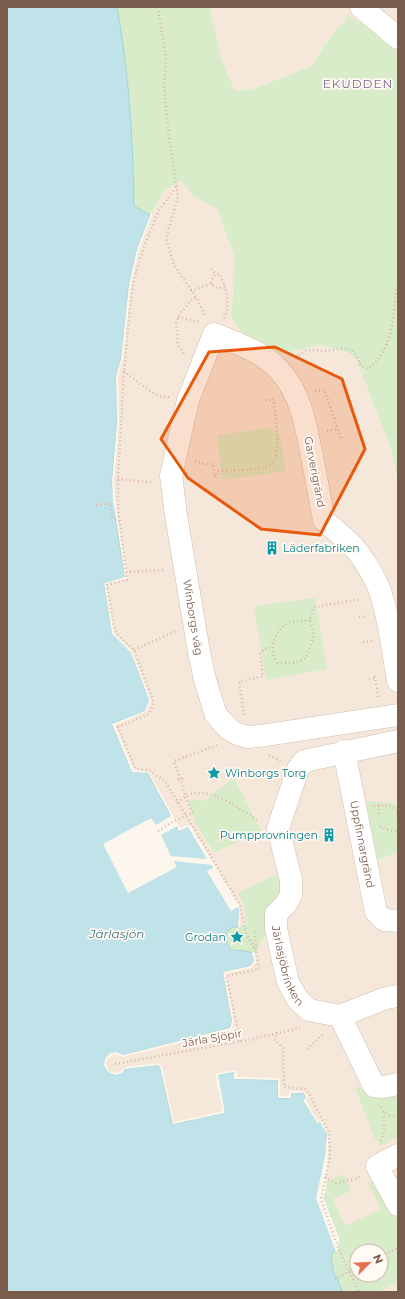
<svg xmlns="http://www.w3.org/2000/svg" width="405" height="1299" font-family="Montserrat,sans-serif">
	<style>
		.residential { fill: #f5e8da; fill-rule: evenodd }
		.green { fill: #d8ecc9; fill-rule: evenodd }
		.water { fill: #bfe3e8; stroke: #a5d3da }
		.pier { fill: #fdf6ec; fill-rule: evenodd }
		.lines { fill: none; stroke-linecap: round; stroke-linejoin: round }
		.minor-casing { stroke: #d1beb0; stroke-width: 23 }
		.path { stroke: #d9b8a5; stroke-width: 2.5; stroke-dasharray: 1 3; stroke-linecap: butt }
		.minor { stroke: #fff; stroke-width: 22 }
		.marked { fill: #e8590c; fill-opacity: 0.2; stroke: #e8590c; stroke-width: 3; stroke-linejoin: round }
		.labels { text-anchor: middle; stroke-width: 3.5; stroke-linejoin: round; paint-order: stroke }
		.street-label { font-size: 11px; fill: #7a5c4d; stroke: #fffaf3 }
		.culture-label { font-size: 11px; fill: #0d838f; stroke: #fffaf3; text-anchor: start }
		.neighbourhood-label { font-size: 12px; letter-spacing: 1px; fill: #846695; stroke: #fffaf3 }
		.water-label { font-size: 12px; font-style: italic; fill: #437c86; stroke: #fffaf3 }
	</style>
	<rect width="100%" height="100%" fill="#fdf6ec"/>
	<g class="residential">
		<polygon points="210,7 398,7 398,47 345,20 325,44 312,66 253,89 235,91 221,58"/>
		<path d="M181 181 193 196 217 209 234 255 233 291 231 318 247 340 280 354 321 345 350 353 357 361 392 452 398 483V1292H343L324 1198 317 1123 303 1100 278 1098V1080L225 1113 173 1124 122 1073 111 1074 104 1066 179 831 177 826 132 772 112 724V634L104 583 115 516 112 481 116 376 129 284 137 249 150 215 165 190ZM357 1251H381V1275H357Z"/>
	</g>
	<g class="green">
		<polygon points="113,7 210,7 221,58 235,91 253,89 312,66 325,44 345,20 347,14 398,47 398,483 392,452 357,361 350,353 321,345 280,354 247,340 231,317 233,291 234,255 217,209 193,196 181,181 165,190 150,215 134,206"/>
		<polygon points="270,428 279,432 286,471 222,480 217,435"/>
		<polygon points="315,598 327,669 266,680 254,606"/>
		<polygon points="234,778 261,831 214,853 196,823 188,803 193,799 205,801 213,793"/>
		<polygon points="366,801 392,803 398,807 398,852 378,860"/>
		<path d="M282 872 285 878 268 932 256 951 252 953C245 950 238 951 231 950L227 943 226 933 232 927 245 926V907L238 893Z"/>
		<polygon points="355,1087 374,1091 398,1091 398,1136 380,1146 374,1137"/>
		<path d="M344 1174 351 1191 333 1199 345 1226 381 1209 368 1183 377 1179 398 1212V1282L380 1292H343L333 1270 331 1256 336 1248 324 1198V1183ZM357 1251H381V1275H357Z"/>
	</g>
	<path class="water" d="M7 7H117C129 73 133 139 134 206L150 215 137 249 129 284 121 359 116 376 117 422 112 481 115 516 125 577 104 583 112 634 131 653 149 700 145 711 112 724 132 772 148 773 179 831 188 826 239 908 238 927H232L226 933 227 943 231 950C239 951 245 950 252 953L254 961 250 966 223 972 232 1021 230 1028 123 1055C116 1051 110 1052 105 1058V1069L115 1075 125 1069 157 1065 160 1067 173 1124 225 1113 217 1075 235 1072V1079L278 1080V1098H290L291 1093H304L306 1098 303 1100 317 1123 320 1121 327 1134 324 1198 337 1236 336 1248 331 1256 333 1270 343 1292H7Z"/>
	<g class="pier">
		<path d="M151 213 152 215 139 250 131 285 123 359 118 376 119 422 114 482 115 500 127 578 125 579 106 584 114 633 132 652 151 700 146 712 115 725 134 770 149 772 180 828 188 825H190L240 907V927H238L239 908 238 907 231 911 207 871 213 868 212 865 174 861 177 867 128 893 103 844 151 818 156 825 171 816 148 773 132 772 112 724 145 711 149 700 131 653 112 634 104 583 125 577 113 500 112 481 117 422 116 376 121 359 129 284 137 249ZM177 826 179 831 188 827 207 859 171 856 161 835Z"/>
		<polygon points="254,952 256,961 251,968 225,974 234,1021 231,1030 123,1057 114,1054 109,1057 106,1062 106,1065 109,1071 115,1073 121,1071 125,1067 159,1063 162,1067 174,1122 223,1111 215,1075 217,1073 235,1070 237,1071 237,1077 279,1078 280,1080 280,1096 289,1096 289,1092 290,1091 305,1092 308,1098 306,1101 317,1121 321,1120 329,1134 326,1188 324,1198 339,1238 338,1249 336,1252 316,1198 325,1157 327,1134 320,1122 317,1123 303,1100 306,1098 304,1093 291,1093 291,1098 278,1098 278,1080 234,1079 234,1072 218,1075 225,1113 173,1124 160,1067 158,1065 125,1069 122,1073 115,1075 108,1072 104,1066 105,1058 110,1053 117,1052 123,1055 230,1028 232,1021 223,972 250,966 254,961 252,953"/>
	</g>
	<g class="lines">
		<g class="minor-casing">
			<g id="minor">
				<polyline points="361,7 398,38"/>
				<path id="s1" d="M398 681C393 653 390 624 382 597 379 584 365 561 357 551 348 539 335 531 324 520 320 500 317 481 313 462 307 431 302 393 278 369 262 351 236 343 214 334L188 400 171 476 172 483 176 515 199 652 205 680 216 715 229 729 237 734 247 737 260 736 398 715"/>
				<path id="s2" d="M398 741 304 761 298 769 278 828 291 880V895L286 904 276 914V929L288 982 298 1000 309 1010 340 1016 386 998 398 996"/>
				<path id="s3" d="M344 751 376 912 384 920 398 921"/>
				<polyline points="340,1016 374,1086 383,1087 398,1084"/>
				<polyline points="398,1155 377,1166 398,1205"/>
			</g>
		</g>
		<g class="path">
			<polyline points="158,7 166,58 164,87 169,137 178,197 166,238 174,265 196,297 206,317"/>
			<polyline points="176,187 159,210 145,244 134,279 131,300 124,371 118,479 118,507 127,580 107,585 114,626 117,634 134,650 154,703 149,714 118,727 135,768 150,771 165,781 186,816 196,831 240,905 246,934 256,951"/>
			<polyline points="211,269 216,274"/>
			<polyline points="191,291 211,284"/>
			<polyline points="178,317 199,322"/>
			<path d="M224 318C229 309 228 296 225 287L217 288 211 284 213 277 216 274H220L225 287"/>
			<polyline points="184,353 178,346 176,322 180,314 190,301 196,297"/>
			<path d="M295 357 298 356 307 350 325 351 347 348 356 354 361 366 368 369C393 351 393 317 396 289L398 286"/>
			<path d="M124 371C135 379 155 399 169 397"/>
			<polyline points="315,391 324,389 341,438 344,437"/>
			<polyline points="266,400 274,401"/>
			<polyline points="327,431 338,429"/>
			<path d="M195 461 205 464H213L215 477 218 476V471C231 470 260 471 270 465 283 458 275 410 273 397"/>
			<polyline points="118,479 151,482"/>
			<polyline points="96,505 110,503 112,517 120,522"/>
			<polyline points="126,572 166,570"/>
			<polyline points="359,617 367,616"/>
			<path d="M310 620C304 621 293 620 288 623 274 632 267 649 278 663H295L306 658 314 636 310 620 314 607 362 599"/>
			<polyline points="363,642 372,641"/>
			<polyline points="134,650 176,631"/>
			<polyline points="375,676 378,698"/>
			<polyline points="369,679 375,678"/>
			<polyline points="244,715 239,682 263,676 260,653 264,649 272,647"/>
			<polyline points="269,755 281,761"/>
			<polyline points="178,780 184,778"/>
			<path d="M177 802C181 800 186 795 191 794 214 788 240 810 259 821"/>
			<polyline points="379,805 379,817"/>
			<polyline points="374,806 389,805 397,810 398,819"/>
			<polyline points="380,826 386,829 398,832"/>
			<polyline points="158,831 174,821 193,813 186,797 174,761 218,745"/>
			<polyline points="277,1032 274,1039 283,1048 284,1087 305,1089 310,1095 329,1133 330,1157 321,1199 338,1248 359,1292"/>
			<polyline points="240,1041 228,983 226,977 230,975 259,969 256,951 255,929"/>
			<polyline points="307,1049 323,1034"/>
			<polyline points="115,1064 248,1040 300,1028"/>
			<path d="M381 1107C385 1114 389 1117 398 1117"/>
			<polyline points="381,1141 384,1131 384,1112"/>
			<polyline points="325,1177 336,1183 356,1179 360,1176"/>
			<polyline points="381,1256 398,1248"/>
			<polyline points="335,1279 357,1267"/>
		</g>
		<use href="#minor" class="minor"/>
	</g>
	<path class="marked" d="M275 347 342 379 365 449 320 535 261 529 188 478 161 439 209 352Z"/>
	<defs>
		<g id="building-bare" transform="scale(1.08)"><path d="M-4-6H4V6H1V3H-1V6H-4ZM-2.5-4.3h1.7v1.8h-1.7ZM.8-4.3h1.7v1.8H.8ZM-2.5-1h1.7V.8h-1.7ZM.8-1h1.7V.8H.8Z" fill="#0f9aa8" stroke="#fffaf3" stroke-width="2.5" paint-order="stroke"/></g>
		<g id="sight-bare" transform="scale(1.08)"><path d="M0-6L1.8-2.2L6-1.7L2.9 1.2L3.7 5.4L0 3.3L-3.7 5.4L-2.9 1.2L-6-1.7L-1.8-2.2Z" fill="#0f9aa8" stroke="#fffaf3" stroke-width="2.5" paint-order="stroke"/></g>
	</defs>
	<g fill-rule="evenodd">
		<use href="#building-bare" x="272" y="548"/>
		<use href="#sight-bare" x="214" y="773"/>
		<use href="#building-bare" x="329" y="835"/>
		<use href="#sight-bare" x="237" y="937"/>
	</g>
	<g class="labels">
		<g class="street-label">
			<text transform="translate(315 472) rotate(79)" y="4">Garverigränd</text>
			<text dy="4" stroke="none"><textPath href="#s1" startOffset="709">Winborgs väg</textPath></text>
			<text dy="4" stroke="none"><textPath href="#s3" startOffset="95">Uppfinnargränd</textPath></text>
			<text dy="4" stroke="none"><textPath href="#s2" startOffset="315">Järlasjöbrinken</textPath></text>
			<text transform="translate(212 1038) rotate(-10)" y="4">Järla Sjöpir</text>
		</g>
		<g class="culture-label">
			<text x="283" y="552">Läderfabriken</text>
			<text x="225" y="777">Winborgs Torg</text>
			<text x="318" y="839" text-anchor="end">Pumpprovningen</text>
			<text x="226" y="941" text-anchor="end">Grodan</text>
		</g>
		<g class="neighbourhood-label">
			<text x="358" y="88">EKUDDEN</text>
		</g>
		<g class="water-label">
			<text x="117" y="938">Järlasjön</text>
		</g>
	</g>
	<rect width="405" height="1299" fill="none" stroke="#7a5c4d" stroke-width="16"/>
	<g transform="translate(369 1263) rotate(66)"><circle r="19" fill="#fffaf3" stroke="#cabbb1"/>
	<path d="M0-3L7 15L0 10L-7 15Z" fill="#e76f51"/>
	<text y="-6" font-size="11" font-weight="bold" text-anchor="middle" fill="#7a5c4d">N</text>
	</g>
</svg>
